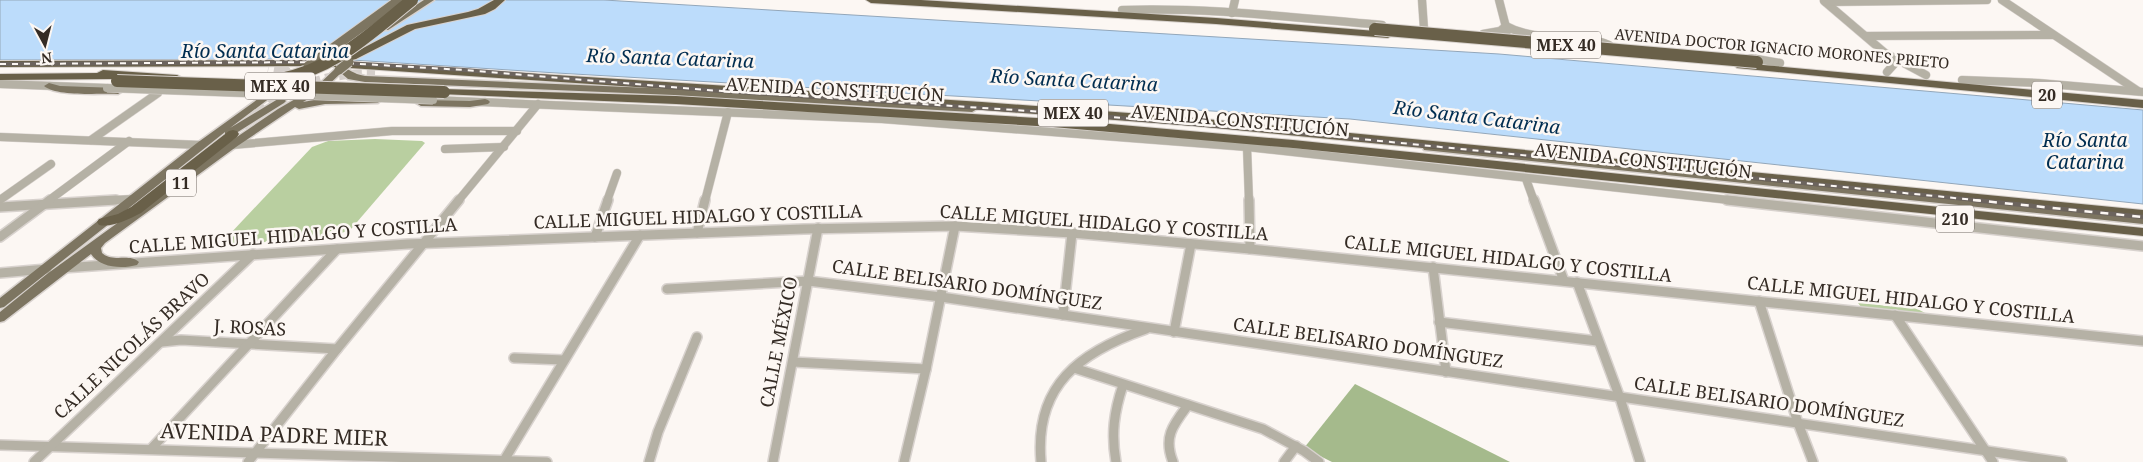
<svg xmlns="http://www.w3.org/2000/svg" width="2143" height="462" font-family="'Noto Serif',serif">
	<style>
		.green { fill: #b9cfa0 }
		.forest { fill: #a5ba8c }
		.water { fill: #bcdcfb; stroke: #93a7ba }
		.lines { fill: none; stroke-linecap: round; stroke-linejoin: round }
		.major-tunnel { stroke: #d4ceca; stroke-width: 9; stroke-dasharray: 9 5; stroke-linecap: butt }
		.highway-tunnel { stroke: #d4ceca; stroke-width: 12; stroke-dasharray: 12 5.5; stroke-linecap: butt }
		.minor-far1-casing { stroke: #d8d2ce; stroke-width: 9 }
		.minor-casing { stroke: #d8d2ce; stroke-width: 12 }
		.major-casing { stroke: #d8d2ce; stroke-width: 3 }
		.highway-casing { stroke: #d8d2ce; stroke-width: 2 }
		.minor-far1 { stroke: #b5b1a5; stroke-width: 8 }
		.minor { stroke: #b5b1a5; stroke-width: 9 }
		.major { fill: #7d7561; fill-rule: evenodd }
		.highway { fill: #696049; fill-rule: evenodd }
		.rail-far1-casing { stroke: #6c645e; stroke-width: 4 }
		.rail-casing { stroke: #6c645e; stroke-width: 4.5 }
		.rail-far1 { stroke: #fcf7f3; stroke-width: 2; stroke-dasharray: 6; stroke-linecap: butt }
		.rail { stroke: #fcf7f3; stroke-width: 2.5; stroke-dasharray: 8; stroke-linecap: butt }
		.minor-bridge-casing { stroke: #d8d2ce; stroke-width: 9; stroke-linecap: butt }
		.major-bridge-casing { stroke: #d8d2ce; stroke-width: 11; stroke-linecap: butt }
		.highway-bridge-casing { stroke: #d8d2ce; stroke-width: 14; stroke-linecap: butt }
		.minor-bridge { stroke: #b5b1a5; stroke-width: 8 }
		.major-bridge { stroke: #7d7561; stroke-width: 9 }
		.highway-bridge { stroke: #696049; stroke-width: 12 }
		.labels { text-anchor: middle; stroke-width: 5; stroke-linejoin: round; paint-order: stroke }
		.far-street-label { font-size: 15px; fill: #342b24; stroke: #fcf7f3 }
		.shield { fill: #fcf7f3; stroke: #706862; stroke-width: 1 }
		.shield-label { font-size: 16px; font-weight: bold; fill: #342b24 }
		.street-label { font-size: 18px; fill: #342b24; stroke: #fcf7f3 }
		.water-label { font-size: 19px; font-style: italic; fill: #002d50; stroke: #fcf7f3 }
		.near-street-label { font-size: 21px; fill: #342b24; stroke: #fcf7f3 }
	</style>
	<rect width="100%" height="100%" fill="#fcf7f3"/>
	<g class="green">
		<polygon points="375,139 422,141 425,143 351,229 335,236 230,245 226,243 229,235 312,147 328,141"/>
		<path d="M1853 296C1863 296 1866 301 1875 304 1892 309 1909 302 1925 313L1861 307Z"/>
	</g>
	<polygon class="forest" points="1355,384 1510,462 1332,462 1304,448"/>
	<polygon class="water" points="0,0 604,0 1499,54 2143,110 2143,204 1350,119 557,73 336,59 0,60"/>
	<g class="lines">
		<path class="major-tunnel" d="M299 88C324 76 348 73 375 74"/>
		<polyline class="highway-tunnel" points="242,125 268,101 285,81 285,72 268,69"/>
		<g class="minor-far1-casing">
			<g id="minor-far1">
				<polyline points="1422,0 1424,29"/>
				<polyline points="1499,0 1507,31"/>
				<polyline points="2002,0 2138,91"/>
				<polyline points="1824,1 1885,53 1926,75"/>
				<polyline points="1826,2 1987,0"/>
				<path d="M1122 10C1208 7 1296 18 1382 25"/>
				<polyline points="1232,13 1235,0"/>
				<path d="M1506 26C1538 44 1576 30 1609 45"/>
				<polyline points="1483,34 1500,31 1506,26"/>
				<polyline points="1866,36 2052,35"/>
				<polyline points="1751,58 1780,63"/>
				<polyline points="1887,72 1897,61"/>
				<polyline points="1962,80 2038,83 2143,92"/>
				<polyline points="0,84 107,88"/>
				<polyline points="433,100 882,119 1247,147 1738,201"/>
				<polyline points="0,137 201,145"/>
				<polyline points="91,140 158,93"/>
				<polyline points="232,145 392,131 517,131"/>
				<polyline points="1247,147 1249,201"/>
				<polyline points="445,149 504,147"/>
				<polyline points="1526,179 1534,201"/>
				<polyline points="0,200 51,164"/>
				<polyline points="48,201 129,141"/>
				<polyline points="95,201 133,199"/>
				<polyline points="458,201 538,104"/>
				<polyline points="607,201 617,173"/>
				<polyline points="705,201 728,112"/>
			</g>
		</g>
		<g class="minor-casing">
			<g id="minor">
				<polyline points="1249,200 1250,249"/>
				<polyline points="1534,200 1564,281"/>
				<polyline points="1727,200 2143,246"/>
				<polyline points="0,207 116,200"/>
				<polyline points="697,233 705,200"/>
				<polyline points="0,237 50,200"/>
				<polyline points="595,237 608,200"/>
				<polyline points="1433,267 1446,372"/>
				<polyline points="63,268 408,244 804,229 955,226 1072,233 1250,249 2143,341"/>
				<polyline points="0,273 47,269"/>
				<polyline points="1577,282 1620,398 1640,462"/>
				<polyline points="667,289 808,281 941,297 2062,462"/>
				<polyline points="1759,301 1798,423 1813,462"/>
				<polyline points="1063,315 1072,233"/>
				<polyline points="1895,315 1993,462"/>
				<polyline points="1439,322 1597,341"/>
				<polyline points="1174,332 1191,244"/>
				<polyline points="162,342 181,340 337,349"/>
				<polyline points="514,358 564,360"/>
				<polyline points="793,362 926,369"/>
				<polyline points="1074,368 1263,429 1304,451 1319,462"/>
				<polyline points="0,445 547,462"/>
				<polyline points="151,449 337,249"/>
				<polyline points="34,462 253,254"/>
				<polyline points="248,462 337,349 459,200"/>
				<polyline points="503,462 640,235"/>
				<polyline points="649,462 658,432 697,337"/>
				<polyline points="773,462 818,228"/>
				<polyline points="904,462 926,369 955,226"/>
				<path d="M1041 462C1034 385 1080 352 1146 329"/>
				<path d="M1116 462C1111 434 1114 412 1123 385"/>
				<path d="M1173 462C1163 437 1173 425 1188 405"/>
				<polyline points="1284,462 1296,446"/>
			</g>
		</g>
		<g class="major-casing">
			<g id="major">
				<polygon points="424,0 434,0 388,30 382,30 381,28"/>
				<path d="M339 67C350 68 352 74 365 76L674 89 972 106 977 109 972 112 674 95 365 82 348 79 341 73 322 91 303 102 325 98H375L378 99 380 101 378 103 325 104 299 109 295 107 236 147 105 243 101 248 102 253C113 263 129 253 139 262L137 265C122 269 100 268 91 254L4 321 0 322V312L47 274 228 143 278 109 316 87 336 68Z"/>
				<path d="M49 83 60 86 118 88 123 91 118 94C101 93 57 97 44 86Z"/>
				<polygon points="276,86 281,89 279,91 230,128 278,99 284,99 286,101 284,103 233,135 225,135 225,132 4,307 0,308 0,298 197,143"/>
				<polygon points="485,99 488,100 490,102 488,104 470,107 421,106 416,103 421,100 470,101"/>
				<polygon points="1428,145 2143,218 2143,224 1424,150 1423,148 1424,146"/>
			</g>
		</g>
		<g class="highway-casing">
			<g id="highway">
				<polygon points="494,0 505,0 495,9 485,14 415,29 356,59 352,60 346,57 407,25 468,12 478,9"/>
				<polygon points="866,0 921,0 1216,18 1388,32 1393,35 1388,38 1216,24 871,3"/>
				<polygon points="320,60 982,102 1195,118 2143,210 2143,218 1195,126 982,110 320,66 0,67 0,61"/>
				<polygon points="1741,63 2143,100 2143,108 1737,68 1735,66"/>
				<polygon points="103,70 177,75 183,78 177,81 117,77 112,79 0,80 0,74 97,73"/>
				<polygon points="444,89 676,96 1053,119 1293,140 2143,228 2143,236 1293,148 1053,127 676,104 440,94 438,92"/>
				<path d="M233 130 237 131 239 134 237 137 141 213C129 219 112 228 99 225L97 222 99 219 118 214 131 207 229 131Z"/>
			</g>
		</g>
		<use href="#minor-far1" class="minor-far1"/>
		<use href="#minor" class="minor"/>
		<use href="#major" class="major"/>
		<use href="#highway" class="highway"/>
		<g class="rail-far1-casing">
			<polyline id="rail-far1" points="0,64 328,62 464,70 707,90 1076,114 1310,134 1985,201"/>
		</g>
		<g class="rail-casing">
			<polyline id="rail" points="1973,200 2143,217"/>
		</g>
		<use href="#rail-far1" class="rail-far1"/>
		<use href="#rail" class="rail"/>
		<g class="minor-bridge-casing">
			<polyline id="minor-bridge" points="107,88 433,100"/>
		</g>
		<g class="major-bridge-casing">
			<g id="major-bridge">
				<polyline points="308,66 399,0"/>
				<polyline points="339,70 349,62"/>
			</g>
		</g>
		<g class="highway-bridge-casing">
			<g id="highway-bridge">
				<polyline points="1375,29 1757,62"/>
				<path d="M277 80C336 68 367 36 412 0"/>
				<polyline points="117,81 444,92"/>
			</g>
		</g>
		<use href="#minor-bridge" class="minor-bridge"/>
		<use href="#major-bridge" class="major-bridge"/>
		<use href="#highway-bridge" class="highway-bridge"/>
	</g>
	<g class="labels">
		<g class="far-street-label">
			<text transform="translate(1782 49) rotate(5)" y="5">AVENIDA DOCTOR IGNACIO MORONES PRIETO</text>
		</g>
		<g class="shield">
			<rect x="1531" y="31.5" width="70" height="27" rx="4"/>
			<rect x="245" y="72.5" width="70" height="27" rx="4"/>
			<rect x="2032" y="81.5" width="30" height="27" rx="4"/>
			<rect x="1038" y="99.5" width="70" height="27" rx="4"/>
			<rect x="166" y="169.5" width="30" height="27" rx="4"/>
			<rect x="1936" y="205.5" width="38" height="27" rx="4"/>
		</g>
		<g class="shield-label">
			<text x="1566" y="51">MEX 40</text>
			<text x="280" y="92">MEX 40</text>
			<text x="2047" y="101">20</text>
			<text x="1073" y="119">MEX 40</text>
			<text x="181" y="189">11</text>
			<text x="1955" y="225">210</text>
		</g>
		<g class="street-label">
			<text transform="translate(835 90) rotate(3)" y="6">AVENIDA CONSTITUCIÓN</text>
			<text transform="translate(1240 121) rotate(5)" y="6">AVENIDA CONSTITUCIÓN</text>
			<text transform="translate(1643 161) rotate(6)" y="6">AVENIDA CONSTITUCIÓN</text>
			<text transform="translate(698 217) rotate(-2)" y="6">CALLE MIGUEL HIDALGO Y COSTILLA</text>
			<text transform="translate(1104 223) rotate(4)" y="6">CALLE MIGUEL HIDALGO Y COSTILLA</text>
			<text transform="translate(293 236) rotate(-4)" y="6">CALLE MIGUEL HIDALGO Y COSTILLA</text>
			<text transform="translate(1508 259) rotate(6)" y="6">CALLE MIGUEL HIDALGO Y COSTILLA</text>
			<text transform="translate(967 285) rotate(8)" y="6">CALLE BELISARIO DOMÍNGUEZ</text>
			<text transform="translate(1911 300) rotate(6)" y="6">CALLE MIGUEL HIDALGO Y COSTILLA</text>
			<text transform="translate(250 328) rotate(3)" y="6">J. ROSAS</text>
			<text transform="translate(779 342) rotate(-79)" y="6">CALLE MÉXICO</text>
			<text transform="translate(1368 343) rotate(8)" y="6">CALLE BELISARIO DOMÍNGUEZ</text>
			<text transform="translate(132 346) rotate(-43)" y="6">CALLE NICOLÁS BRAVO</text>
			<text transform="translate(1769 402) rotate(8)" y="6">CALLE BELISARIO DOMÍNGUEZ</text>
		</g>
		<g class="water-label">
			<text x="265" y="58">Río Santa Catarina</text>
			<text transform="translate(670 58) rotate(2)" y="7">Río Santa Catarina</text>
			<text transform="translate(1074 80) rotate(3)" y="7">Río Santa Catarina</text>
			<text transform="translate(1477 117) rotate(7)" y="7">Río Santa Catarina</text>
			<text x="2085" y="147">Río Santa<tspan x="2085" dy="22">Catarina</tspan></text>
		</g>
		<g class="near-street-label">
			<text transform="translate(274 435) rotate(2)" y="7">AVENIDA PADRE MIER</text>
		</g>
	</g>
	<g transform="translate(45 45) rotate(173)" stroke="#fcf7f3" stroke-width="4" paint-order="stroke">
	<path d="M0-4L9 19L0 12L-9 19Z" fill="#342b24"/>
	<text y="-8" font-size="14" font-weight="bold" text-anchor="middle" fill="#342b24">N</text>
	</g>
</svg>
